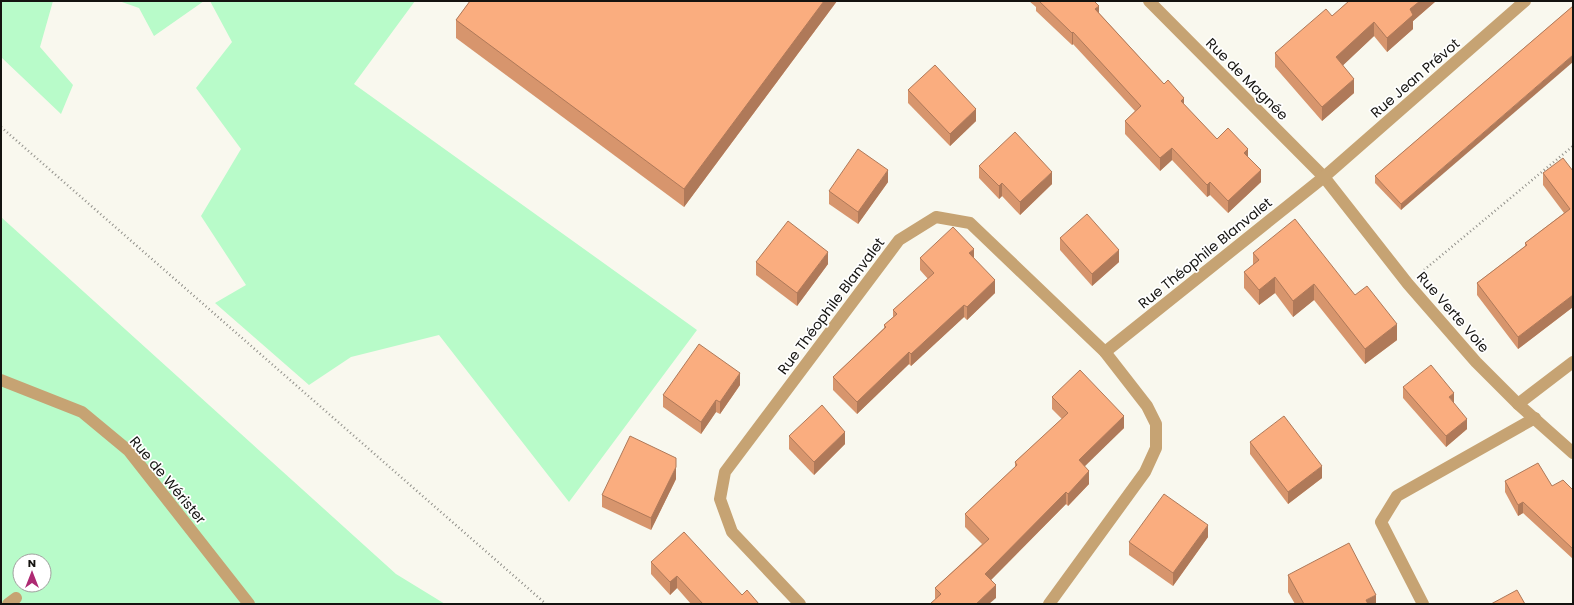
<svg xmlns="http://www.w3.org/2000/svg" width="1574" height="605" font-family="Poppins,sans-serif">
	<style>
		.green { fill: #b8fbc9; fill-rule: evenodd }
		.lines { fill: none; stroke-linecap: round; stroke-linejoin: round }
		.path { stroke: #908f89; stroke-width: 2.5; stroke-dasharray: 1 3; stroke-linecap: butt }
		.service { stroke: #c6a373; stroke-width: 12 }
		.minor { stroke: #c6a373; stroke-width: 12 }
		.wall { fill: #d7956d }
		.shaded-wall { fill: #af7959 }
		.building { fill: #faad7f; stroke: #af7959 }
		.labels { text-anchor: middle; stroke-width: 3.5; stroke-linejoin: round; paint-order: stroke }
		.street-label { font-size: 14px; fill: #141310; stroke: #fff }
	</style>
	<rect width="100%" height="100%" fill="#f9f8ee"/>
	<g class="green">
		<polygon points="1,1 53,1 40,47 73,85 61,114 1,57"/>
		<polygon points="119,1 204,1 154,36 139,8"/>
		<polygon points="210,1 415,1 354,84 697,330 569,502 439,335 351,357 309,385 215,303 246,285 201,216 241,149 196,88 232,42"/>
		<path d="M1 217 396 574 445 604H1ZM20 561H44V585H20Z"/>
	</g>
	<g class="lines">
		<g class="path">
			<polyline points="1,127 546,604"/>
			<polyline points="1424,270 1573,146"/>
		</g>
		<polyline class="service" points="1423,604 1381,522 1397,496 1535,418"/>
		<g class="minor">
			<polyline points="1149,1 1324,177 1408,284 1476,362 1518,404 1573,453"/>
			<polyline points="1105,352 1324,177 1525,1"/>
			<polyline points="1,380 82,412 129,451 249,604"/>
			<polyline points="1518,404 1573,362"/>
			<polyline points="8,604 16,598"/>
			<polyline points="800,604 732,532 720,499 725,472 899,240 936,217 970,223 1105,352 1147,406 1156,424 1156,448 1145,472 1049,604"/>
		</g>
	</g>
	<g class="wall">
		<polygon points="470,1 837,1 684,207 456,38 456,20"/>
		<polygon points="1029,1 1094,1 1099,13 1164,84 1217,139 1248,157 1261,182 1228,213 1210,195 1207,197 1172,160 1160,171 1125,134 1125,121 1135,111 1073,44 1072,45 1036,11 1036,7"/>
		<polygon points="1349,1 1436,1 1413,21 1413,29 1387,52 1374,36 1343,65 1354,93 1322,121 1275,67 1275,53 1332,16"/>
		<polygon points="1573,6 1401,210 1375,183 1375,176"/>
		<polygon points="908,90 976,121 950,146 908,103"/>
		<polygon points="979,166 1052,184 1020,215 1002,196 999,199 979,178"/>
		<polygon points="1573,171 1573,307 1518,349 1477,295 1477,283 1525,246 1525,243 1564,213 1543,185 1543,173"/>
		<polygon points="888,182 858,224 829,204 829,191"/>
		<polygon points="1060,238 1119,262 1092,286 1060,250"/>
		<polygon points="1253,253 1355,295 1397,340 1365,364 1314,300 1293,317 1275,293 1259,305 1244,288 1244,272 1253,265"/>
		<polygon points="920,258 974,258 995,293 967,320 964,317 911,366 909,364 857,414 833,390 833,377 884,328 884,325 893,317 893,310 928,279 920,270"/>
		<polygon points="756,262 828,264 797,306 756,275"/>
		<polygon points="740,385 720,414 716,412 701,434 663,407 663,395"/>
		<polygon points="1403,387 1467,429 1446,447 1403,398"/>
		<polygon points="1052,397 1124,428 1084,466 1089,484 1068,506 1066,504 991,580 996,598 935,599 935,588 982,544 965,527 965,514 1015,467 1015,462 1062,419 1052,409"/>
		<polygon points="789,436 845,444 814,475 789,449"/>
		<polygon points="1250,442 1322,478 1288,504 1250,454"/>
		<polygon points="676,479 651,530 602,507 602,495"/>
		<polygon points="1505,481 1552,486 1573,490 1573,559 1523,513 1518,516 1505,492"/>
		<polygon points="1208,537 1173,586 1129,555 1129,542"/>
		<polygon points="651,562 742,595 759,604 691,604 677,588 670,595 651,574"/>
		<polygon points="1288,575 1376,604 1295,604 1288,592"/>
	</g>
	<g class="shaded-wall">
		<polygon points="824,1 837,1 684,207 684,189"/>
		<polygon points="1420,1 1436,1 1413,21 1413,29 1387,52 1387,38 1410,9"/>
		<polygon points="1099,6 1099,18 1095,9"/>
		<polygon points="1374,22 1374,36 1336,72 1336,57"/>
		<polygon points="1073,32 1073,44 1072,45 1072,33"/>
		<polygon points="1573,55 1573,62 1401,210 1401,204"/>
		<polygon points="1354,79 1354,93 1322,121 1322,107"/>
		<polygon points="1184,98 1184,111 1181,101"/>
		<polygon points="976,109 976,121 950,146 950,134"/>
		<polygon points="1172,148 1172,160 1160,171 1160,158"/>
		<polygon points="1248,149 1248,161 1244,153"/>
		<polygon points="888,170 888,182 858,224 858,212"/>
		<polygon points="1261,170 1261,182 1228,213 1228,201"/>
		<polygon points="1052,172 1052,184 1020,215 1020,202"/>
		<polygon points="1210,182 1210,195 1207,197 1207,185"/>
		<polygon points="1002,183 1002,196 999,199 999,186"/>
		<polygon points="974,249 974,261 969,253"/>
		<polygon points="1119,250 1119,262 1092,286 1092,274"/>
		<polygon points="828,252 828,264 797,306 797,293"/>
		<polygon points="1275,277 1275,293 1259,305 1259,290"/>
		<polygon points="995,280 995,293 967,320 967,307"/>
		<polygon points="1314,284 1314,300 1293,317 1293,301"/>
		<polygon points="1573,295 1573,307 1518,349 1518,337"/>
		<polygon points="964,305 964,317 911,366 911,354"/>
		<polygon points="1397,324 1397,340 1365,364 1365,349"/>
		<polygon points="909,352 909,364 857,414 857,402"/>
		<polygon points="740,373 740,385 720,414 720,402"/>
		<polygon points="1454,393 1454,403 1449,397"/>
		<polygon points="716,400 716,412 701,434 701,422"/>
		<polygon points="1124,416 1124,428 1079,472 1079,460"/>
		<polygon points="1467,419 1467,429 1446,447 1446,436"/>
		<polygon points="845,432 845,444 814,475 814,462"/>
		<polygon points="1322,466 1322,478 1288,504 1288,492"/>
		<polygon points="676,467 676,479 651,530 651,518"/>
		<polygon points="1089,471 1089,484 1068,506 1068,494"/>
		<polygon points="1066,492 1066,504 985,586 985,574"/>
		<polygon points="1523,502 1523,513 1518,516 1518,505"/>
		<polygon points="1208,525 1208,537 1173,586 1173,573"/>
		<polygon points="677,576 677,588 670,595 670,582"/>
		<polygon points="996,585 996,598 989,604 976,604"/>
		<polygon points="1376,595 1376,604 1366,604 1366,600"/>
	</g>
	<g class="building">
		<polygon points="470,1 824,1 684,189 456,20"/>
		<polygon points="1039,1 1094,1 1099,6 1095,9 1164,84 1168,80 1184,98 1181,101 1217,139 1228,128 1248,149 1244,153 1261,170 1228,201 1210,182 1207,185 1172,148 1160,158 1125,121 1141,106 1073,32 1072,33"/>
		<polygon points="1349,1 1420,1 1410,9 1413,15 1387,38 1374,22 1336,57 1354,79 1322,107 1275,53 1326,9 1332,16"/>
		<polygon points="1573,6 1573,55 1401,204 1375,176"/>
		<polygon points="935,65 976,109 950,134 908,90"/>
		<polygon points="1015,132 1052,172 1020,202 1002,183 999,186 979,166"/>
		<polygon points="858,149 888,170 858,212 829,191"/>
		<polygon points="1563,158 1573,171 1573,295 1518,337 1477,283 1527,245 1525,243 1570,209 1543,173"/>
		<polygon points="1087,214 1119,250 1092,274 1060,238"/>
		<polygon points="1295,219 1355,295 1367,286 1397,324 1365,349 1314,284 1293,301 1275,277 1259,290 1244,272 1259,260 1253,253"/>
		<polygon points="788,221 828,252 797,293 756,262"/>
		<polygon points="953,227 974,249 969,253 995,280 967,307 964,305 911,354 909,352 857,402 833,377 886,327 884,325 897,314 893,310 934,273 920,258"/>
		<polygon points="699,344 740,373 720,402 716,400 701,422 663,395"/>
		<polygon points="1431,365 1454,393 1449,397 1467,419 1446,436 1403,387"/>
		<polygon points="1080,370 1124,416 1079,460 1089,471 1068,494 1066,492 985,574 996,585 976,604 930,604 941,594 935,588 989,539 965,514 1017,465 1015,462 1068,413 1052,397"/>
		<polygon points="822,405 845,432 814,462 789,436"/>
		<polygon points="1284,416 1322,466 1288,492 1250,442"/>
		<polygon points="630,436 676,458 676,467 651,518 602,495"/>
		<polygon points="1538,463 1552,486 1563,480 1573,490 1573,549 1523,502 1518,505 1505,481"/>
		<polygon points="1164,494 1208,525 1173,573 1129,542"/>
		<polygon points="684,532 742,595 747,590 759,604 703,604 677,576 670,582 651,562"/>
		<polygon points="1349,543 1376,595 1366,600 1368,604 1304,604 1288,575"/>
		<polygon points="1517,590 1525,604 1491,604"/>
	</g>
	<g class="labels">
		<g class="street-label">
			<text transform="translate(1415 78) rotate(-41)" y="5">Rue Jean Prévot</text>
			<text transform="translate(1247 79) rotate(45)" y="5">Rue de Magnée</text>
			<text transform="translate(1205 253) rotate(-39)" y="5">Rue Théophile Blanvalet</text>
			<text transform="translate(831 306) rotate(-53)" y="5">Rue Théophile Blanvalet</text>
			<text transform="translate(1453 312) rotate(49)" y="5">Rue Verte Voie</text>
			<text transform="translate(168 480) rotate(50)" y="5">Rue de Wérister</text>
		</g>
	</g>
	<rect width="1574" height="605" fill="none" stroke="#141310" stroke-width="4"/>
	<g transform="translate(32 573)"><circle r="19" fill="#ffffff" stroke="#a1a19f"/>
	<path d="M0-3L7 15L0 10L-7 15Z" fill="#ae2a73"/>
	<text y="-6" font-size="11" font-weight="bold" text-anchor="middle" fill="#141310">N</text>
	</g>
</svg>
